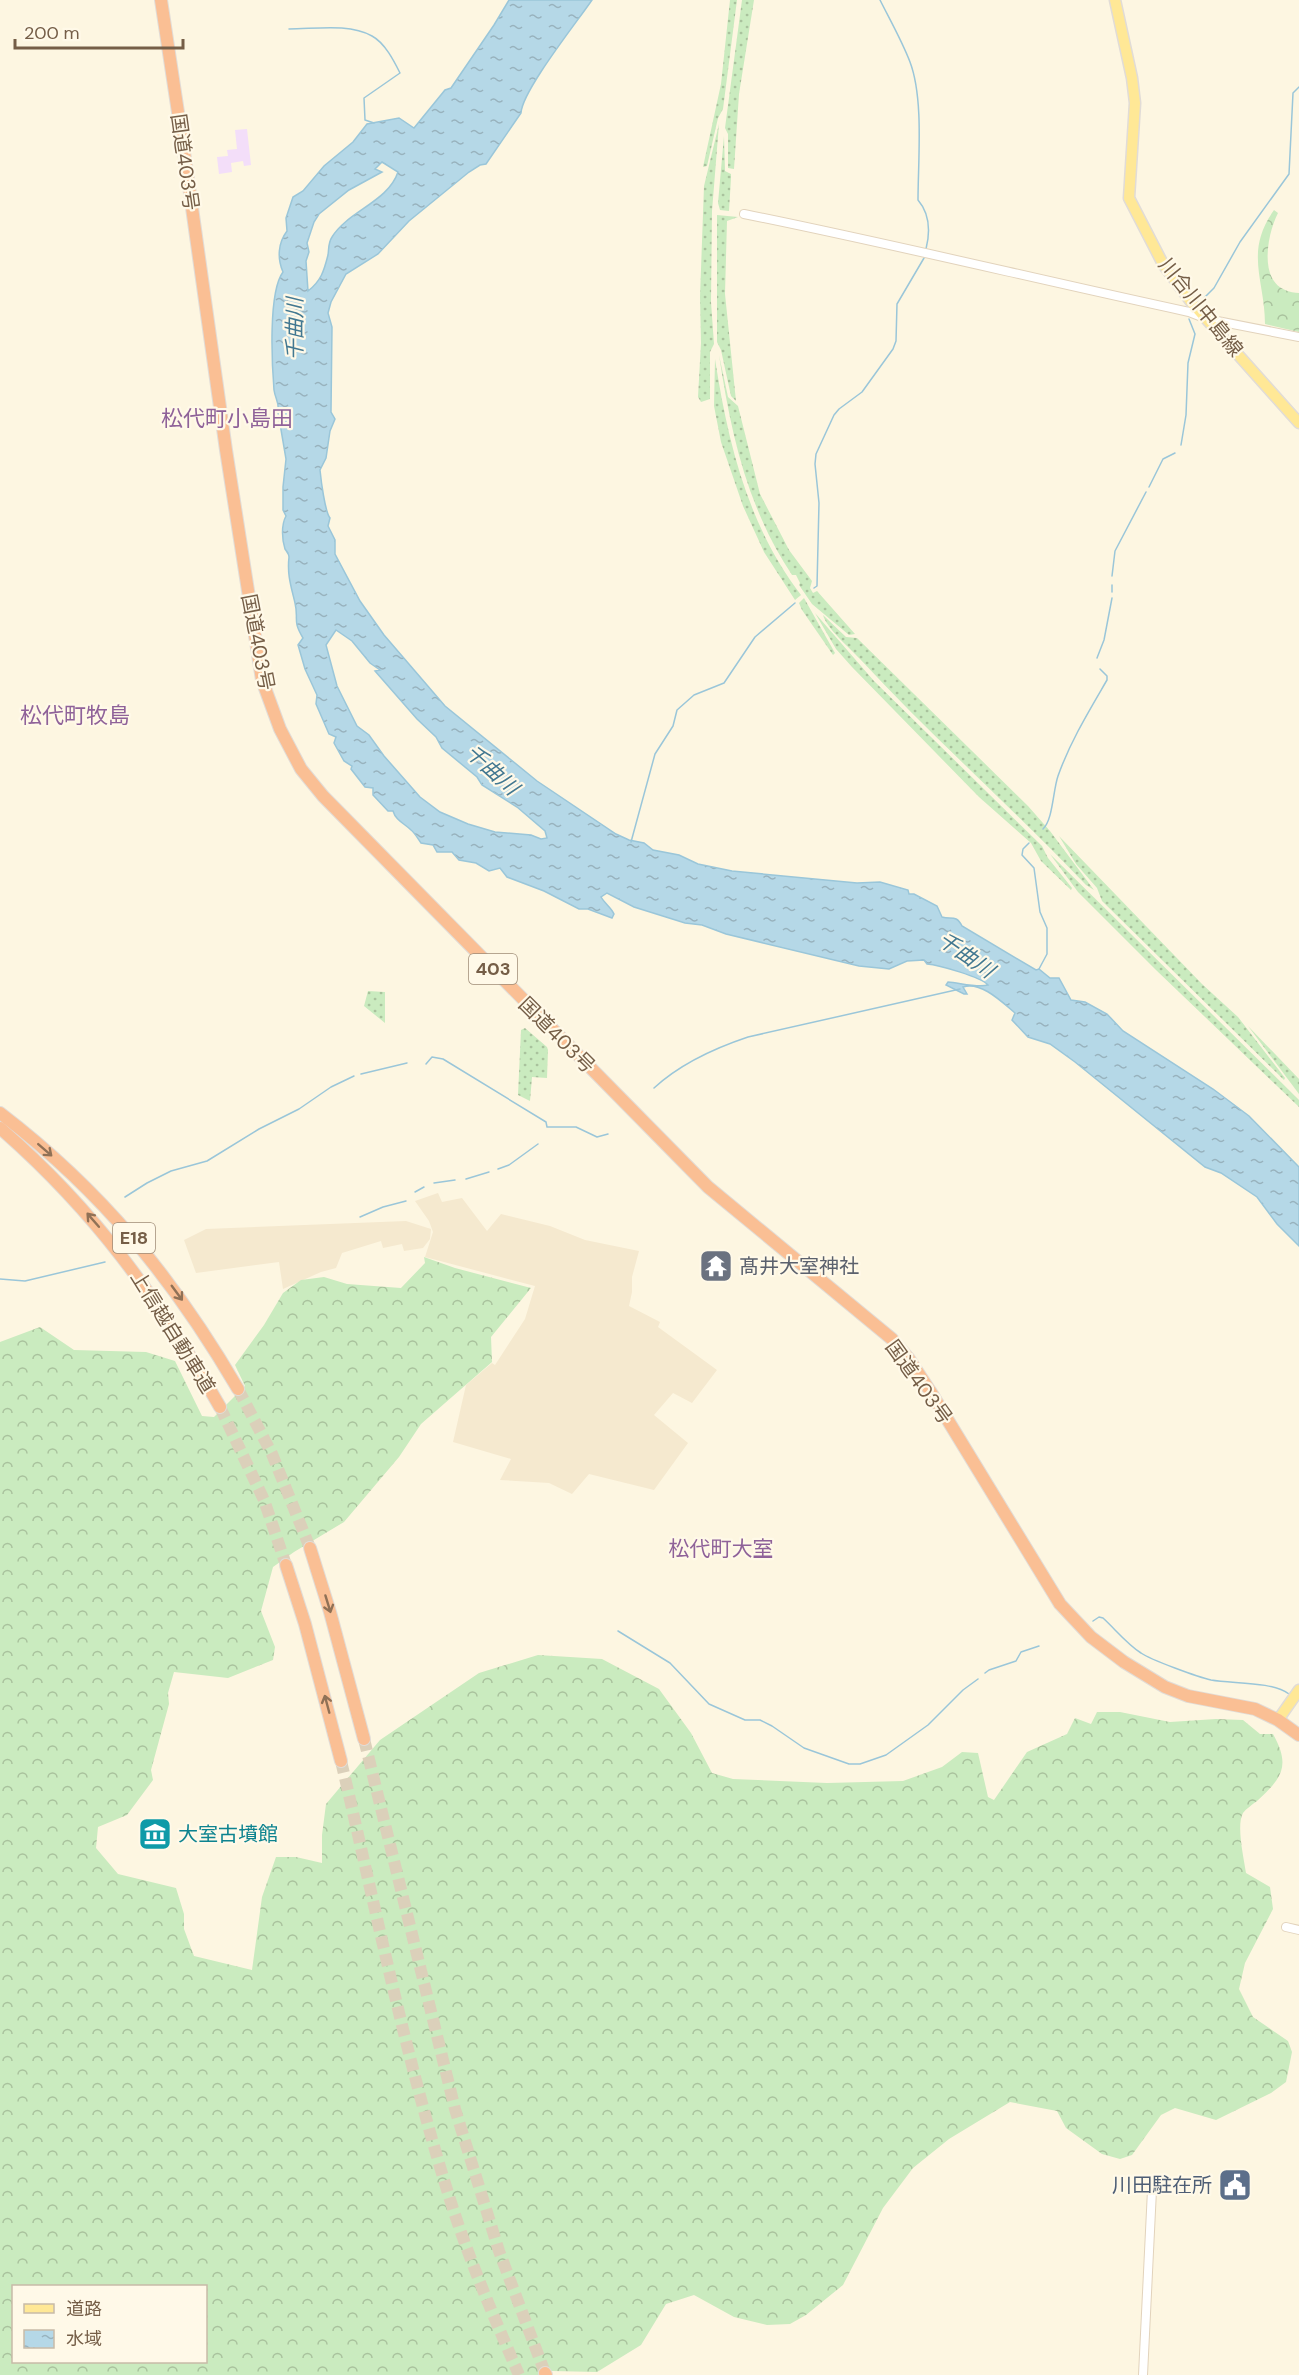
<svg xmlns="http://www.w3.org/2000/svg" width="1299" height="2375" font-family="'DM Sans','Noto Sans JP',sans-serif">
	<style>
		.residential { fill: #f5e9cf }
		.education { fill: #f3def9 }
		.grass { fill: url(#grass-dots) }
		.forest { fill: url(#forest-crowns); fill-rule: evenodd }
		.water { fill: url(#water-ripples); stroke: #9ac6d9; stroke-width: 1.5; fill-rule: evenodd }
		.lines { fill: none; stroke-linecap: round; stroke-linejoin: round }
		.stream { stroke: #9ac6d9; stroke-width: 1.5 }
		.highway-tunnel { stroke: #dbd0ba; stroke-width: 12; stroke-dasharray: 12 6; stroke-linecap: butt }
		.minor-casing { stroke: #e2d3bc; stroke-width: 10 }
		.major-casing { stroke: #e1dcd7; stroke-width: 13 }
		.highway-casing { stroke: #e1dcd7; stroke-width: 14 }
		.minor { stroke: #fff; stroke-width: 8 }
		.major { stroke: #ffe896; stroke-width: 10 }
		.highway { stroke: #fabf94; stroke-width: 12 }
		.oneway { stroke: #907156 }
		.labels { text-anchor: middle; stroke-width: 4.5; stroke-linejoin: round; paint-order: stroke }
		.shield { fill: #fff9e8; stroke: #9e8c77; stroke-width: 1.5 }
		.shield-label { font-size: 18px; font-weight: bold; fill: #755e47 }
		.street-label { font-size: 20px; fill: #755e47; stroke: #fff9e8 }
		.worship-label { font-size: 20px; fill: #5b616d; stroke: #fff9e8; text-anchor: start }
		.culture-label { font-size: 20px; fill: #0d838f; stroke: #fff9e8; text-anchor: start }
		.service-label { font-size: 20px; fill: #4e5e75; stroke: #fff9e8; text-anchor: end }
		.water-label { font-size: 21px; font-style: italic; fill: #427891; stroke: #fff9e8 }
		.neighbourhood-label { font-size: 21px; fill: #8f6299; stroke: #fff9e8 }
		.quarter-label { font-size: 22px; fill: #8f6299; stroke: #fff9e8 }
	</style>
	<defs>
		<pattern id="grass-dots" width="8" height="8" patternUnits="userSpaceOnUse" patternTransform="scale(1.5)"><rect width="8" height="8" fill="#caebbf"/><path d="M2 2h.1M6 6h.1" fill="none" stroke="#a9c29d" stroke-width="1.8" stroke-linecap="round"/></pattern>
		<pattern id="forest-crowns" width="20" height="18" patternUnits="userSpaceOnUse" patternTransform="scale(1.5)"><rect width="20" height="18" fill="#caebbf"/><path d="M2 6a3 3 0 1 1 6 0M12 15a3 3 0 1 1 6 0" fill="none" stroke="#a9c29d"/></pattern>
		<pattern id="water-ripples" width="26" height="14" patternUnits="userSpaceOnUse" patternTransform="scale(1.5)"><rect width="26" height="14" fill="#b5d8e7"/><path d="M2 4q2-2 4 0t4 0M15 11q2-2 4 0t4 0" fill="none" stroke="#98b2bd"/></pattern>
	</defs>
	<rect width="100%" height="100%" fill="#fdf6e1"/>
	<g class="residential">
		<polygon points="438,1193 442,1202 462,1198 487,1231 501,1214 550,1226 585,1240 639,1251 632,1277 632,1292 629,1306 660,1322 658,1327 717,1370 692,1403 673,1393 654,1415 688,1443 654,1490 589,1474 572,1494 549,1483 500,1480 511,1459 453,1442 466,1385 492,1363 495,1365 525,1319 535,1286 425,1257 433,1232 429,1221 415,1201"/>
		<polygon points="406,1221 431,1229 430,1239 423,1248 404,1251 402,1244 383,1248 381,1241 342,1253 336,1268 321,1272 283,1289 279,1262 196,1273 184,1240 206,1229"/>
	</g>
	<polygon class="education" points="247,129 251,165 244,166 243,161 231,163 232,172 219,174 217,157 228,156 227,150 237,149 235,130"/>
	<g class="grass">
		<polygon points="730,0 737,0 723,109 718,118 707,166 703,167 721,84"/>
		<polygon points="742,0 754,0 739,94 734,169 728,168 728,134 725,128"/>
		<polygon points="719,124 712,211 711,302 714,344 710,352 710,399 701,402 698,397 701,343 700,297 704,186"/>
		<polygon points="724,136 725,171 731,174 731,178 729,211 720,210 718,203"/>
		<polygon points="717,215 738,217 727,221 725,294 736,401 731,396 721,350 717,342"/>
		<path d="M719 355 728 397 738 406 760 494 789 550 812 581 810 588 813 593 817 591 855 634 849 635 812 604 799 585 800 583 796 575H792C747 507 731 434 719 355Z"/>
		<path d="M715 359C728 443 748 526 801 595L795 600 764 552 743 506 721 442 714 406Z"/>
		<polygon points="804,598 835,653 833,655 802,610 799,603"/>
		<polygon points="815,613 874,681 1042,846 1048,858 1072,888 1071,890 1041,861 1031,843 979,797 852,667 836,649"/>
		<path d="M823 615 846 637 857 638 1028 806 1050 831 1094 890 1086 885C1013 808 932 737 860 659 849 647 827 629 823 615Z"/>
		<polygon points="1059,836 1202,984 1238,1017 1285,1078 1284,1080 1102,901 1097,888 1076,864"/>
		<polygon points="1050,854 1299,1100 1299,1107 1156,970 1078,892"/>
		<polygon points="368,991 385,992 385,1023 364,1006"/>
		<polygon points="1248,1026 1299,1079 1299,1094"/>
		<polygon points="525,1028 547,1047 548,1050 547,1078 532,1077 530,1101 518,1095 521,1030"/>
	</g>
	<g class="forest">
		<path d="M1274 210 1278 213C1268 232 1258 279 1285 290 1289 292 1295 293 1299 293V332L1265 324C1265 280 1244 252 1274 210Z"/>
		<path d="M424 1257 455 1268 531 1288 491 1337 492 1362 421 1424 399 1457 344 1522 294 1552 273 1567 261 1611 275 1647 273 1660 228 1678 174 1672 168 1693 169 1704 151 1770 153 1780 127 1815 98 1827 96 1848 118 1874 176 1888 184 1914V1929L194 1956 252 1970 262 1897 276 1857H296L322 1863V1835L326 1804 380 1740 479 1673 538 1655 602 1659 659 1689 691 1733 712 1773 733 1779 827 1783 903 1781 942 1767 962 1752 978 1753 988 1797 994 1800 1027 1752 1067 1734 1075 1718 1091 1724 1097 1712H1120L1170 1722 1216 1719 1243 1720 1260 1734H1273C1291 1766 1282 1778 1257 1801 1253 1804 1246 1809 1243 1813 1236 1825 1244 1859 1246 1873L1270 1887 1273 1909 1245 1963 1239 1989 1253 2017 1288 2041 1292 2052 1286 2082 1271 2093 1216 2120 1175 2108 1161 2115 1132 2155 1120 2159 1102 2154 1066 2128 1057 2111 1010 2102 949 2139 913 2168 883 2208 843 2285 806 2315 790 2324 767 2325 734 2317 694 2295 666 2304 641 2345 597 2372 552 2371 544 2375H0V1342L40 1327 74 1350 146 1352 175 1361 202 1416 214 1417 245 1386 235 1365 264 1325 283 1293 301 1280 324 1277 347 1284 401 1288 425 1263ZM14 2286H206V2362H14Z"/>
	</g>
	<path class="water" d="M509 0H592C577 22 522 91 521 113L486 164 480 165 469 172 409 221 378 254 346 274 331 302 328 313 332 327 331 412 335 419 330 431 326 458 320 470C321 480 325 512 330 518L328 526 335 540V554L360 601 384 635 445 706 537 781 616 834 629 840 644 843 653 850 679 855 698 864 732 871 857 883 880 882 908 890 909 894H914L937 906 942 917C951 920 956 914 962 926L1036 970 1039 969 1050 978H1059L1071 1000 1085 1002 1107 1014 1123 1031 1213 1089 1249 1116 1299 1167V1246L1277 1224 1257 1197 1221 1173 1205 1167 1075 1062 1050 1044 1028 1037 1012 1020 1015 1013C1002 1002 981 981 963 987L967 994H964L946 985 948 982C960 983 978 988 988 985 981 977 939 965 927 964L924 960 907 961 889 969 859 966 726 934 702 925 685 923 634 907 607 893 601 897C605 904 611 907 614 914L612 918 588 909H579L544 891 507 877 500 868 489 871 476 863 459 860 452 852H437L433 845 421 843C418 839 415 833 411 830 404 823 396 821 393 811H388L373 795V788L365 787 351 769 352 766 344 761 334 743 336 737 329 734 316 704 317 695 305 669 298 645 303 638C292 620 299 620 295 603 291 586 287 575 289 557 289 554 287 552 285 549 282 540 281 525 286 516L283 510V487L286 459 278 412C280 404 275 398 274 390 272 365 268 292 283 272 277 258 278 243 287 231L286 218 293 197 303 191 324 166 353 142 367 124 399 118 414 128 445 90 451 88 494 25ZM382 162 398 172C388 202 348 211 332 237 328 243 329 249 328 255 324 271 321 281 308 291L306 261 309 252 307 243 314 222 319 214 349 190 382 172 375 169ZM336 630 352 641 370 663 380 670 375 671 417 719 436 737 442 748 477 777 482 785 517 807 545 831 547 838 541 839 531 835 495 832 468 824 440 812 420 797 384 756 369 735 357 726 337 686 326 645Z"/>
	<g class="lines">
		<g class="stream">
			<path d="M880 0C890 20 902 41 910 62 924 99 918 161 918 200 930 214 930 233 926 249"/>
			<path d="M289 29C315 29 349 23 372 36 385 43 394 61 400 73L364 98 365 120 374 123"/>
			<polyline points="1201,301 1214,288 1240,242 1289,174 1293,93 1299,87"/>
			<polyline points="1181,445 1186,415 1188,363 1195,334 1189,319"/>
			<polyline points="1149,487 1163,459 1175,453"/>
			<polyline points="1112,576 1115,551 1146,492"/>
			<polyline points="814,588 817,586 819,503 815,464 816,454 834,415 839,409 862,392 893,349 896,341 897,304 924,258"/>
			<polyline points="1112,592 1112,585"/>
			<polyline points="1097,658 1104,640 1112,598"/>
			<path d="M1043 829C1053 820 1053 790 1058 776 1070 742 1089 711 1107 680V676L1100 669"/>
			<polyline points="631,842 655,754 673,726 677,710 694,695 724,683 755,637 795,603"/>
			<polyline points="1029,843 1023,849 1022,855 1034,868 1040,912 1047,928 1047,954 1039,969"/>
			<polyline points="426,1064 432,1057 443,1059 546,1122 547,1127 576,1127 597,1137 608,1134"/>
			<polyline points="361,1074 407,1063"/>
			<path d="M654 1088C679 1065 715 1048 748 1037L960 989"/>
			<polyline points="498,1169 509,1165 538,1144"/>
			<polyline points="466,1179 489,1172"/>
			<polyline points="434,1183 455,1180"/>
			<polyline points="415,1192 424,1187"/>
			<polyline points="125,1197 147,1183 171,1171 207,1161 259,1129 299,1109 331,1087 354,1076"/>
			<polyline points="360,1217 383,1207 406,1201"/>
			<polyline points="0,1279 25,1281 105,1262"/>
			<path d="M1093 1621 1099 1617 1103 1618C1115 1629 1127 1644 1141 1653 1151 1660 1198 1677 1211 1680 1233 1684 1271 1681 1289 1694"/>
			<polyline points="618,1631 670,1663 709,1704 745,1720 760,1720 772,1726 804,1748 849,1764 860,1764 886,1755 928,1725 963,1690 978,1679"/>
			<polyline points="985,1673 989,1670 1016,1661 1021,1652 1039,1646"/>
		</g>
		<g class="highway-tunnel">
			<polyline points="238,1389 272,1454 310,1548"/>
			<polyline points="220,1407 264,1500 286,1565"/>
			<polyline points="364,1739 455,2109 499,2251 545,2373"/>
			<path d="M341 1761C375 1905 404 2052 448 2193 467 2255 493 2315 519 2375"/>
		</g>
		<g class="minor-casing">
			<g id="minor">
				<path d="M744 214C893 244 1040 280 1189 312L1207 319 1299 337"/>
				<polyline points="1286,1927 1299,1930"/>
				<polyline points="1143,2375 1152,2190"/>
			</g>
		</g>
		<g class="major-casing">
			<g id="major">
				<polyline points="1115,0 1132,78 1135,103 1129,198 1163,264 1192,303 1299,423"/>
				<polyline points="1278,1720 1299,1690"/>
			</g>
		</g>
		<g class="highway-casing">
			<g id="highway">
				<polyline points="161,0 186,165 226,450 262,680 280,729 301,769 323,796 708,1187 892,1339 909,1359 930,1391 1060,1604 1091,1637 1124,1662 1165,1687 1188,1696 1255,1709 1278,1720 1299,1735"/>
				<path d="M0 1113C102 1191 173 1278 238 1389"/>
				<path d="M0 1128C95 1211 158 1298 220 1407"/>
				<polyline points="310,1548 330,1612 364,1739"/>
				<polyline points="286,1565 305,1624 341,1761"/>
				<polyline points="545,2373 546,2375"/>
			</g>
		</g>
		<use href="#minor" class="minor"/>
		<use href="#major" class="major"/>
		<use href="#highway" class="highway"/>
	</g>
	<defs><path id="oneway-shaft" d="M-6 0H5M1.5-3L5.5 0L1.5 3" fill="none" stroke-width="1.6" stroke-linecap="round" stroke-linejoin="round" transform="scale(1.5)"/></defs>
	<g class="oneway">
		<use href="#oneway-shaft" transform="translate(45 1150) rotate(41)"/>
		<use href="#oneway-shaft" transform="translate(93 1220) rotate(-131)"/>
		<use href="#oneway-shaft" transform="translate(177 1293) rotate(54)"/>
		<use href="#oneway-shaft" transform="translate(328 1604) rotate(73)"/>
		<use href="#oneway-shaft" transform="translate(327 1704) rotate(-105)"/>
	</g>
	<defs>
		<g id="temple-square" transform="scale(1.725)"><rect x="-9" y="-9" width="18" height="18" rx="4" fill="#6b7280" stroke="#fff9e8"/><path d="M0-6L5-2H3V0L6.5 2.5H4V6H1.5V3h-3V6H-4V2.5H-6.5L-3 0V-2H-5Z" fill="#fff"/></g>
		<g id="museum-square" transform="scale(1.725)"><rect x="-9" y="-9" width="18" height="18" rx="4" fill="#0f9aa8" stroke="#fff9e8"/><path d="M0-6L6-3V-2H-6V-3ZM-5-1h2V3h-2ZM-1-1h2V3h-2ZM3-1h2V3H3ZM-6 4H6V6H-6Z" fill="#fff"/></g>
		<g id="civic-square" transform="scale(1.725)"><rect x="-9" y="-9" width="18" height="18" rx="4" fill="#5c6f8a" stroke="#fff9e8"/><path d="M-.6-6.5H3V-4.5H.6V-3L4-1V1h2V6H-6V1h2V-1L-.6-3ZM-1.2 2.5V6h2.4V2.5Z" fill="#fff"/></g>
	</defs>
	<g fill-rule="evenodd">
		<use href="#temple-square" x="716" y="1266"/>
		<use href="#museum-square" x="155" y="1834"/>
		<use href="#civic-square" x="1235" y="2185"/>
	</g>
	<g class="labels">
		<g class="shield">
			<rect x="469" y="954" width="48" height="30" rx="4.5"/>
			<rect x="113" y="1223" width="42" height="30" rx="4.5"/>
		</g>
		<g class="shield-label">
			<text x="493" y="975">403</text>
			<text x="134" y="1244">E18</text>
		</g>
		<g class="street-label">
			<text transform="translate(185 162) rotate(82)" y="7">国道403号</text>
			<text transform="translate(1201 307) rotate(51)" y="7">川合川中島線</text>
			<text transform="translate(258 642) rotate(79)" y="7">国道403号</text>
			<text transform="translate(557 1035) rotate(45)" y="7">国道403号</text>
			<text transform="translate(173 1332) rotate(58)" y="7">上信越自動車道</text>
			<text transform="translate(919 1382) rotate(54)" y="7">国道403号</text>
		</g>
		<g class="worship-label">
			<text x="739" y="1273">髙井大室神社</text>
		</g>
		<g class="culture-label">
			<text x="178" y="1841">大室古墳館</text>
		</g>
		<g class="service-label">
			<text x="1212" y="2192">川田駐在所</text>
		</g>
		<g class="water-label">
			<text transform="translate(295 329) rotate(-90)" y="7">千曲川</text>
			<text transform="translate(492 770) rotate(42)" y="7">千曲川</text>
			<text transform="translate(966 955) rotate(35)" y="7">千曲川</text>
		</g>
		<g class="neighbourhood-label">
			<text x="721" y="1556">松代町大室</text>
		</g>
		<g class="quarter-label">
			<text x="227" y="426">松代町小島田</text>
			<text x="75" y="723">松代町牧島</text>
		</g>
	</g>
	<rect x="12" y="2285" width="195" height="78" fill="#fff9e8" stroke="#c8bba8" stroke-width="1.5"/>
	<rect x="24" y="2304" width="30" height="9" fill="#ffe896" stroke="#c8bba8" stroke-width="1.5"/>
	<text x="66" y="2315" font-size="18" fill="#755e47">道路</text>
	<rect x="24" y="2330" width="30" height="18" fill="url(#water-ripples)" stroke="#c8bba8" stroke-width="1.5"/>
	<text x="66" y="2345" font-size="18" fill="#755e47">水域</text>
	<path d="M15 39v9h168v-9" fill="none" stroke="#755e47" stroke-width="3"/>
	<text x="24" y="39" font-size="18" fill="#755e47" stroke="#fff9e8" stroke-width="4.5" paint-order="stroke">200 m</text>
</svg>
